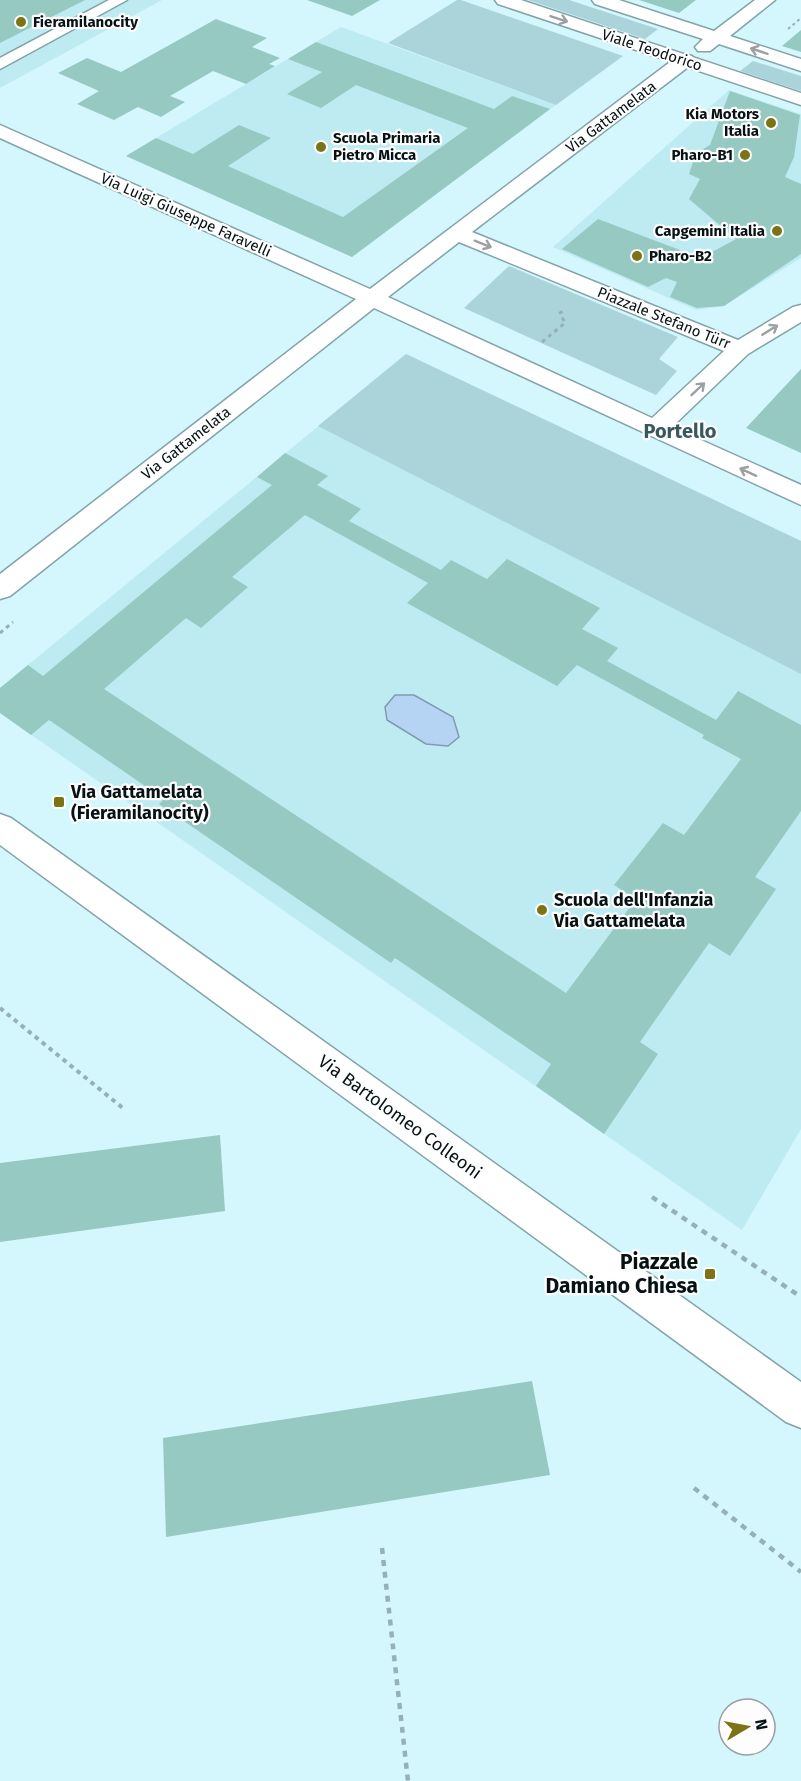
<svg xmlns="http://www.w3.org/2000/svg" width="801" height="1781" font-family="'Fira Sans',sans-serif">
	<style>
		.built { fill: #beebf1 }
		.green { fill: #abd4da }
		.water { fill: #b5d4f3; stroke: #809ab0; stroke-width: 1.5 }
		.building { fill: #95c9c2; fill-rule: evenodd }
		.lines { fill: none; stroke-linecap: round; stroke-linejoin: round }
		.lane-casing { stroke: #82a3a8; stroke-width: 3 }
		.street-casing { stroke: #82a3a8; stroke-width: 3 }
		.secondary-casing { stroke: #82a3a8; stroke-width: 3 }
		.path-far3 { stroke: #95b1b6; stroke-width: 2; stroke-dasharray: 3 3; stroke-linecap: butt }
		.path-far2 { stroke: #95b1b6; stroke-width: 3; stroke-dasharray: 4 4; stroke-linecap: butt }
		.path-far1 { stroke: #95b1b6; stroke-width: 4; stroke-dasharray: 4.5 4.5; stroke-linecap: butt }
		.path { stroke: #95b1b6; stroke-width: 4.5; stroke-dasharray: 6 6; stroke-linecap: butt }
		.lane { fill: #fff; fill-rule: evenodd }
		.street { fill: #fff; fill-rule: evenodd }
		.secondary { fill: #fff; fill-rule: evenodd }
		.oneway { stroke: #9ba0a1 }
		.poi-dot { fill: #7b7315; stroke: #fdfdfd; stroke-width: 2 }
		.labels { text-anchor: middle; stroke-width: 4.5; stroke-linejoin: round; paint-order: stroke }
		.far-poi-label { font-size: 15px; font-weight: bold; fill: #061214; stroke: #fdfdfd; text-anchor: start }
		.far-street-label { font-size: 15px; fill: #061214; stroke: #fdfdfd }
		.poi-label { font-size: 18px; font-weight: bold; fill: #061214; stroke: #fdfdfd; text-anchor: start }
		.street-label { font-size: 18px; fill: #061214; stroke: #fdfdfd }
		.far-district-label { font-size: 20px; font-weight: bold; fill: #39585d; stroke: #fdfdfd }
		.near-poi-label { font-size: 21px; font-weight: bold; fill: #061214; stroke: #fdfdfd; text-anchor: end }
	</style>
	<rect width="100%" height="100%" fill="#d4f7fd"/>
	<g class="built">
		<polygon points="0,0 162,0 0,88"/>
		<polygon points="341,27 556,105 352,257 126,156"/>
		<polygon points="729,90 801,114 801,258 724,306 696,310 553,247"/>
		<polygon points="406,354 801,541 801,1129 742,1230 0,713 0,688"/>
	</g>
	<g class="green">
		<polygon points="457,0 461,0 623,56 556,105 388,43"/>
		<polygon points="528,0 569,0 658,29 645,39"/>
		<polygon points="753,61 801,76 801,91 740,71"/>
		<polygon points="509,266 678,337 659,359 677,371 656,395 464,308"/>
		<polygon points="406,354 801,541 801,674 318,426"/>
	</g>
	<polygon class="water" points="395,695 414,695 453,717 459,737 448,746 426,744 387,720 385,707"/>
	<g class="building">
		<polygon points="0,0 85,0 0,43"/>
		<polygon points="307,0 380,0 352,16"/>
		<polygon points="639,0 696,0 679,13"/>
		<polygon points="216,19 267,38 252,47 280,58 269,64 275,66 246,84 213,71 170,96 185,102 161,117 138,107 114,120 77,104 99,91 58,73 87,58 121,72"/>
		<polygon points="801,30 801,52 782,46"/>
		<polygon points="316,42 494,109 512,96 550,109 352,257 126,156 156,138 193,154 239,125 271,138 228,166 343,217 468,128 356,85 321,108 287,94 322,72 288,59"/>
		<polygon points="730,91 800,115 794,157 785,177 801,184 801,254 724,306 697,308 670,297 677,282 666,278 648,287 562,249 598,219 701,258 736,239 689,199 700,179 689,174 696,153 710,145"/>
		<polygon points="801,369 801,453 746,428"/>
		<path d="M285 453 328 476 317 485 361 509 349 521 441 570 451 560 487 579 507 559 600 608 582 629 618 648 607 661 716 720 738 691 801 725V811L755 877 776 889 730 956 709 943 640 1042 658 1054 604 1134 536 1086 551 1064 395 958 391 963 159 804 164 799 49 720 31 735 0 713V688L28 665 43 676 272 485 257 477ZM305 515 428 583 407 603 557 686 577 665 704 735 702 738 741 759 684 835 663 823 614 885 636 899 566 993 104 689 186 618 201 628 248 587 232 577Z"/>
		<polygon points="220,1135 225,1211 0,1242 0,1163"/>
		<polygon points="532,1381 550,1475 166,1537 163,1438"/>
	</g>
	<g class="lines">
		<g class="lane-casing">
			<polygon id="lane" points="109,0 127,0 0,69 0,58"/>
		</g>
		<g class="street-casing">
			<g id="street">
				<path d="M685 54 692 56 694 60 692 64 472 232 738 340 793 307 801 305V322L748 354 672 427 801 485V505L374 308 10 596 0 599V574L356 299 0 138V125L370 289 678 56ZM459 242 724 351 652 418 388 297Z"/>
				<polygon points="0,814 11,818 801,1382 801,1428 786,1422 0,845"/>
			</g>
		</g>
		<g class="secondary-casing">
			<g id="secondary">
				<polygon points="495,0 521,0 801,93 801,105 498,4"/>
				<polygon points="592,0 619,0 714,31 755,0 775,0 730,36 801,59 801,71 719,44 710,51 698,51 695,47 703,39 595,4"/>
			</g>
		</g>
		<polyline class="path-far3" points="788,29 801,18"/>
		<g class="path-far2">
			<polyline points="542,342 565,323 560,313 564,310"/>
			<polyline points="0,633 13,622"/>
		</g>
		<polyline class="path-far1" points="0,1008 124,1109"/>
		<g class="path">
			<polyline points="652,1197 801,1297"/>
			<polyline points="694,1488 801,1572"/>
			<polyline points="382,1548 408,1781"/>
		</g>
		<use href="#lane" class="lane"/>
		<use href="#street" class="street"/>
		<use href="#secondary" class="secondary"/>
	</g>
	<defs><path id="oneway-shaft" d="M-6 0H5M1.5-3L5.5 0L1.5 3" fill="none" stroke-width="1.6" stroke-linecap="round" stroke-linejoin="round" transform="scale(1.5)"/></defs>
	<g class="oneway">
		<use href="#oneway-shaft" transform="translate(559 19) rotate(18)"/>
		<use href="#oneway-shaft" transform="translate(759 51) rotate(-162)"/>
		<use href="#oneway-shaft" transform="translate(483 244) rotate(22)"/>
		<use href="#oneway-shaft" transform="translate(770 330) rotate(-32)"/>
		<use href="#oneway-shaft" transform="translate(698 389) rotate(-43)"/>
		<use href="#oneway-shaft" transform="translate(748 472) rotate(-155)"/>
	</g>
	<g class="poi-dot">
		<circle cx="21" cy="22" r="6"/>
		<circle cx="771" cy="123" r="6"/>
		<circle cx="321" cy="147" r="6"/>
		<circle cx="745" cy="155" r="6"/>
		<circle cx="777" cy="231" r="6"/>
		<circle cx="637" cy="256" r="6"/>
		<rect x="53" y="796" width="12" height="12" rx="3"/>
		<circle cx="542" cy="910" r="6"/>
		<rect x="704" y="1268" width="12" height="12" rx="3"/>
	</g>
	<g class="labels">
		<g class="far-poi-label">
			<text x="33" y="27">Fieramilanocity</text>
			<text x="759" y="119" text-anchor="end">Kia Motors<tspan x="759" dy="17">Italia</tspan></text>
			<text x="333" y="143">Scuola Primaria<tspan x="333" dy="17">Pietro Micca</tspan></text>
			<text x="733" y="160" text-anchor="end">Pharo-B1</text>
			<text x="765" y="236" text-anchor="end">Capgemini Italia</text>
			<text x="649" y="261">Pharo-B2</text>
		</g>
		<g class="far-street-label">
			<text transform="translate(652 50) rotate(18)" y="5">Viale Teodorico</text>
			<text transform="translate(611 117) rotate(-37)" y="5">Via Gattamelata</text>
			<text transform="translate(186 215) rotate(24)" y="5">Via Luigi Giuseppe Faravelli</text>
			<text transform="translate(664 318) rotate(22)" y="5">Piazzale Stefano Türr</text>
			<text transform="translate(186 443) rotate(-38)" y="5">Via Gattamelata</text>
		</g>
		<g class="poi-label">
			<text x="71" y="798">Via Gattamelata<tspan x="71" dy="21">(Fieramilanocity)</tspan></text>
			<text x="554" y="906">Scuola dell'Infanzia<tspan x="554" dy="21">Via Gattamelata</tspan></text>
		</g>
		<g class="street-label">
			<text transform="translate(400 1117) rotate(36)" y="6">Via Bartolomeo Colleoni</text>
		</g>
		<g class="far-district-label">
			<text x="680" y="438">Portello</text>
		</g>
		<g class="near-poi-label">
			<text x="698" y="1269">Piazzale<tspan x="698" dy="24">Damiano Chiesa</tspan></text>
		</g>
	</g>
	<g transform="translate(747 1727) rotate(80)"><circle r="28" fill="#fdfdfd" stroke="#9a9fa0" stroke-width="1.5"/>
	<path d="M0-4.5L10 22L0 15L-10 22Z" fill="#7b7315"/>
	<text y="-9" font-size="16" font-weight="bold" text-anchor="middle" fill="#061214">N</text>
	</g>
</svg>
